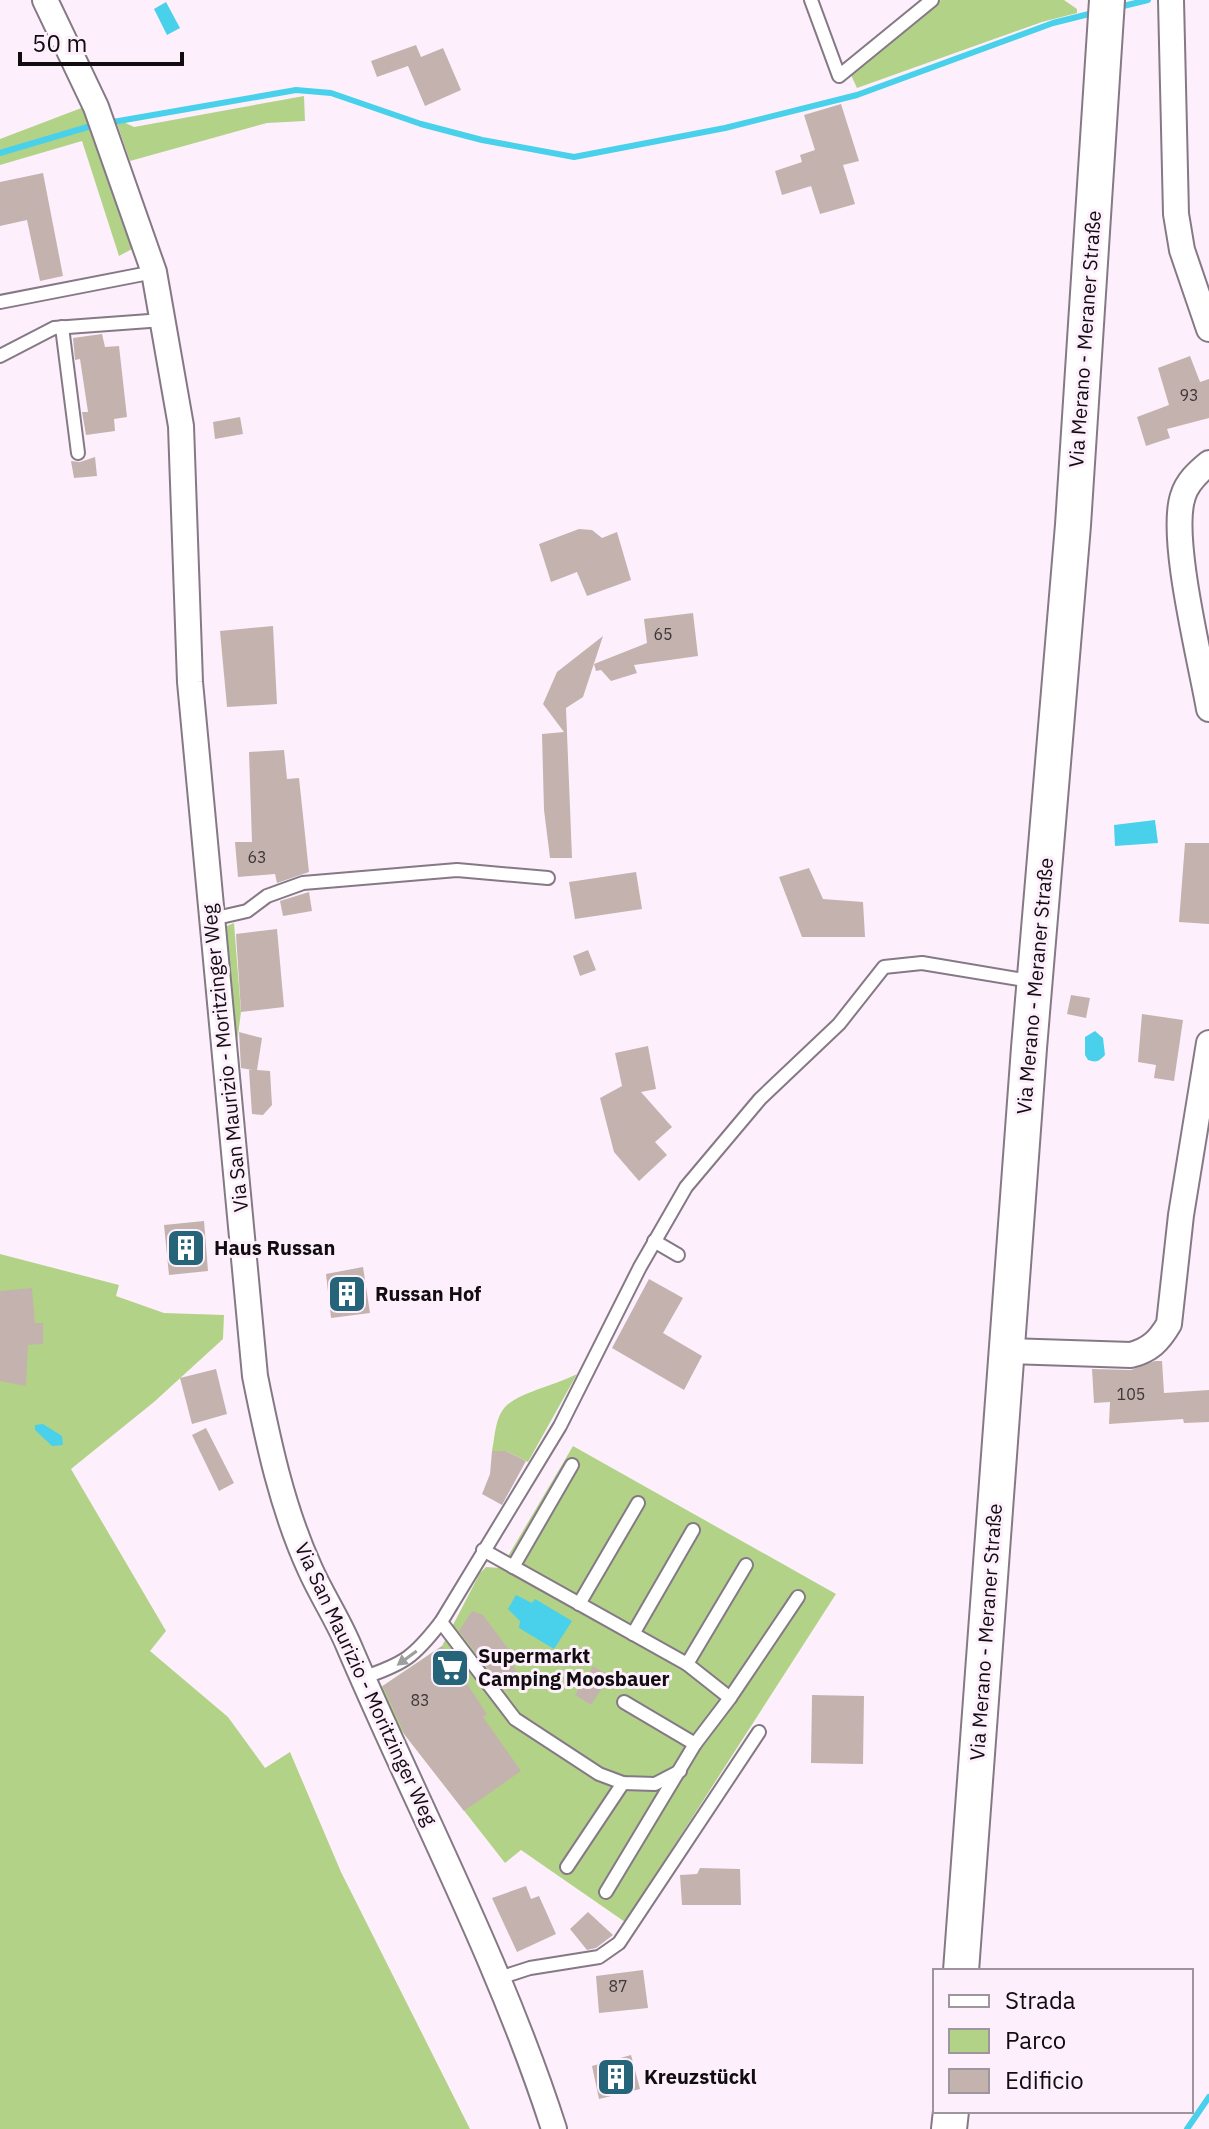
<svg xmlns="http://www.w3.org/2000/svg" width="1209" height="2129" font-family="'IBM Plex Sans',sans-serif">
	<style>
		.green { fill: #b2d387 }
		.water { fill: #49d0ea }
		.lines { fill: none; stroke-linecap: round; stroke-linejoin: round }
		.stream { stroke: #49d0ea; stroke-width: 6 }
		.building { fill: #c4b2ae }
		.service-casing { stroke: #857985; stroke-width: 16 }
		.minor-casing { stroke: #857985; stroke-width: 28 }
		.secondary-casing { stroke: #857985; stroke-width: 38 }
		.service { stroke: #fff; stroke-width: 12 }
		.minor { stroke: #fff; stroke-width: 24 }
		.secondary { stroke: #fff; stroke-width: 34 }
		.oneway { fill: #9f9e9f }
		.labels { text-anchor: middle; stroke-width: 6; stroke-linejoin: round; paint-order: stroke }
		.number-label { font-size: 16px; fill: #3d3638 }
		.street-label { font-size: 20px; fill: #100c10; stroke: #fdf0fc }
		.poi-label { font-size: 20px; font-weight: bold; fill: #100c10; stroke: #fdf0fc; text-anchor: start }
	</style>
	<rect width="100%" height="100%" fill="#fdf0fc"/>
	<g class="green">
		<polygon points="941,0 1064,0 1077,9 1077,13 1042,22 857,88 851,75"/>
		<polygon points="304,96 305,121 267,123 130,161 115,118 134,127"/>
		<polygon points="84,107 132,249 119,256 82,141 0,165 0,139"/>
		<polygon points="234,923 241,1012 234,1066 224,933 227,926"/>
		<polygon points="0,1254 119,1285 116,1296 164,1313 224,1315 223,1339 154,1402 71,1469 166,1631 150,1651 228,1717 265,1768 290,1752 341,1872 470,2129 0,2129"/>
		<path d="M577 1374 528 1462 506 1451H492C495 1437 495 1418 505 1407 518 1393 558 1384 577 1374Z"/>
		<polygon points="573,1446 836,1594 625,1922 521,1850 505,1863 372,1693 442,1646 480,1573 486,1567 501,1568"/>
	</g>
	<g class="water">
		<polygon points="166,2 180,28 167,35 154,9"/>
		<polygon points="1155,820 1158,843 1115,846 1114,825"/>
		<path d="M1095 1031 1103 1038 1105 1055C1099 1061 1097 1063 1088 1060L1085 1055V1037Z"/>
		<polygon points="43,1424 62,1436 63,1445 52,1446 35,1430 35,1425"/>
		<polygon points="516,1595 532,1603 535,1599 572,1621 554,1649 519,1628 520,1621 508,1609"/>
	</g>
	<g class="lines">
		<g class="stream">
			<polyline points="1119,7 1148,0"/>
			<polyline points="113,122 296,90 331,93 421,124 482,140 574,157 725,128 857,95 1053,23 1097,12"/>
			<polyline points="0,153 91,126"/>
			<polyline points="1187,2129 1209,2097"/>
		</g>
	</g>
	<g class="building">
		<polygon points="416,45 421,57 443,48 461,90 425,106 408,66 377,77 371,61"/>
		<polygon points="841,104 859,161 843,165 855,204 820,214 811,186 782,195 775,171 802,162 800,155 815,150 804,115"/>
		<polygon points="43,173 63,276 40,281 27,220 0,226 0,182"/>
		<polygon points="102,334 105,347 119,346 127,417 114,419 115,431 86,435 82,412 88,412 80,359 75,360 73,338"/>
		<polygon points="1190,356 1200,382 1209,379 1209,418 1167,429 1170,438 1146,446 1137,417 1169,405 1158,368"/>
		<polygon points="240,417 243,434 215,439 213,422"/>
		<polygon points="95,457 97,476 74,478 71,461 80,462"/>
		<polygon points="579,529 592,530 602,538 617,532 631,580 587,596 577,572 551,582 539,544"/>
		<polygon points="693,613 698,656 634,665 637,673 611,681 601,670 596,671 594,664 647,643 644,619"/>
		<polygon points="273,626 277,704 227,707 220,631"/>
		<polygon points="603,636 583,697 566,708 572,858 550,858 544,810 542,734 564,732 543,704 557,672"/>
		<polygon points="284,750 287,779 299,778 309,872 277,883 275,874 238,877 235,842 252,842 249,752"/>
		<polygon points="1185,843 1209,843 1209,924 1179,922"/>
		<polygon points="809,868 823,899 863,902 865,937 802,937 779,877"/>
		<polygon points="636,872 642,909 575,919 569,882"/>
		<polygon points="309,892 312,911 283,916 280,901"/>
		<polygon points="277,929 284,1007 241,1012 236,934"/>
		<polygon points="588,950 596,970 580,976 573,956"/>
		<polygon points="1071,995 1090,998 1086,1018 1067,1014"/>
		<polygon points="1142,1014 1183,1020 1174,1081 1154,1078 1156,1065 1138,1062"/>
		<polygon points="239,1032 262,1038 257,1070 270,1071 272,1105 263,1115 252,1114 249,1070 252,1070 241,1068"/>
		<polygon points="648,1046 656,1089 641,1092 672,1127 655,1142 667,1155 639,1181 614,1152 600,1098 622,1086 615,1053"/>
		<polygon points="204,1221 208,1271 169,1275 164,1225"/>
		<polygon points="363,1267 370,1313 331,1318 326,1274"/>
		<polygon points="649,1279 683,1298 663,1333 702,1356 684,1390 612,1348"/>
		<polygon points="32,1288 35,1323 43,1323 43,1344 28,1345 26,1386 0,1381 0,1291"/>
		<polygon points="1155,1361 1162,1361 1164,1393 1209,1390 1209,1422 1184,1423 1183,1419 1109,1424 1110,1402 1094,1403 1092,1369 1131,1370"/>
		<polygon points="216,1369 227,1414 192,1424 180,1378"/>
		<polygon points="206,1428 234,1483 219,1491 192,1435"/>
		<polygon points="492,1451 506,1451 526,1461 502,1505 482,1494 490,1474"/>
		<polygon points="472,1611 483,1615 516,1659 511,1663 523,1680 509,1691 497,1680 459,1631"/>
		<polygon points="442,1646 487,1714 483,1717 521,1771 464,1811 405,1735 383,1686"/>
		<polygon points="593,1666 610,1676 591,1705 575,1695"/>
		<polygon points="812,1695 864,1696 863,1764 811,1763"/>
		<polygon points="700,1868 740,1869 741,1905 682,1905 680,1875 697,1874"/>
		<polygon points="526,1886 531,1899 539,1896 556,1934 517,1952 492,1898"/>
		<polygon points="588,1912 613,1935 596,1948 587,1950 570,1929"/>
		<polygon points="643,1970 648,2008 599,2013 596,1976"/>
		<polygon points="631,2055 640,2089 599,2099 592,2066"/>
	</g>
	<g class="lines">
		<g class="service-casing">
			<g id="service">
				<polyline points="811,0 839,76 932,0"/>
				<polyline points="0,302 154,272"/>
				<polyline points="62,327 78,453"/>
				<polyline points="0,356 54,328 163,320"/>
				<polyline points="212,919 247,911 267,896 303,883 457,870 548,878"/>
				<polyline points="654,1241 678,1255"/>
				<polyline points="483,1550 687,1664 730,1698"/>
				<polyline points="513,1567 572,1465"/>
				<polyline points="579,1604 638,1503"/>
				<polyline points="441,1622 515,1719 599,1774 623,1783 655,1784 680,1771"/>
				<polyline points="633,1634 693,1530"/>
				<polyline points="687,1664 746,1565"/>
				<path d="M362 1678C404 1664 414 1657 441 1622L560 1426 640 1267 686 1187 760 1099 839 1024 884 967 922 963 1030 981"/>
				<polyline points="624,1702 695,1744"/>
				<polyline points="567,1867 623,1783"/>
				<polyline points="606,1892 695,1744 730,1698 798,1597"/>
				<polyline points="499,1978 530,1968 599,1957 619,1943 759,1732"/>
			</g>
		</g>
		<g class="minor-casing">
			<g id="minor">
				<path d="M45 0 96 107 154 272 181 426 190 682 255 1376C268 1441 282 1508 310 1569 321 1594 337 1618 348 1644 417 1806 500 1961 554 2129"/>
				<polyline points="1171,0 1176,214 1182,250 1209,329"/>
				<path d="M1209 463C1198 472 1187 482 1183 496 1169 537 1201 662 1209 709"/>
				<path d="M1007 1351 1131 1355C1150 1350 1159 1341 1169 1324L1181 1215 1209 1043"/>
			</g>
		</g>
		<g class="secondary-casing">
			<g id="secondary">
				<polyline points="961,1971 1029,1048 1073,525 1107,0"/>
				<polyline points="949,2129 951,2111"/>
			</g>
		</g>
		<use href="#service" class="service"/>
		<use href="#minor" class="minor"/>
		<use href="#secondary" class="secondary"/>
	</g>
	<defs><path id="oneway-solid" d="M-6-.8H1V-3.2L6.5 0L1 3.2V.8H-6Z" transform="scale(2)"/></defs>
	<use class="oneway" href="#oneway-solid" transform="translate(407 1658) rotate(144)"/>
	<defs>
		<g id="building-square" transform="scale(2)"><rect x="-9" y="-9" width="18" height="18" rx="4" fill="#26647a" stroke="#fdf0fc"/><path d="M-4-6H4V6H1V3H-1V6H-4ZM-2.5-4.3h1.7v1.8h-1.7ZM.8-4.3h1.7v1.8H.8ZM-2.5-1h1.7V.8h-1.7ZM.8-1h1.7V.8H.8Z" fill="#fff"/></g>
		<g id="supermarket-square" transform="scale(2)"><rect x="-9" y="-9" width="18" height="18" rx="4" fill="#26647a" stroke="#fdf0fc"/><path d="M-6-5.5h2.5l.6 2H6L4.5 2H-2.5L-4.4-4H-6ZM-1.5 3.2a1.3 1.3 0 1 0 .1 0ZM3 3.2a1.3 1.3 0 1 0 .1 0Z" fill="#fff"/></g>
	</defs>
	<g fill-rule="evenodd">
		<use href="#building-square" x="186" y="1248"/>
		<use href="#building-square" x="347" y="1294"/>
		<use href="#supermarket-square" x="450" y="1668"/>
		<use href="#building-square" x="616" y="2077"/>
	</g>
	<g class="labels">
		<g class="number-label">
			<text x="1189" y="401">93</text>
			<text x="663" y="640">65</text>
			<text x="257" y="863">63</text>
			<text x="1131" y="1400">105</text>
			<text x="420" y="1706">83</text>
			<text x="618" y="1992">87</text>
		</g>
		<g class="street-label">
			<text transform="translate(1085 339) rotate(-86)" y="7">Via Merano - Meraner Straße</text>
			<text transform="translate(1035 986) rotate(-85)" y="7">Via Merano - Meraner Straße</text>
			<text transform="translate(225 1058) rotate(-96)" y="7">Via San Maurizio - Moritzinger Weg</text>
			<text transform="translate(986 1632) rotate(-86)" y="7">Via Merano - Meraner Straße</text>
			<text transform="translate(366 1684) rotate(65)" y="7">Via San Maurizio - Moritzinger Weg</text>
		</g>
		<g class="poi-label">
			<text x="214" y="1255">Haus Russan</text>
			<text x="375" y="1301">Russan Hof</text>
			<text x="478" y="1663">Supermarkt<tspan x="478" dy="23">Camping Moosbauer</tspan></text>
			<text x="644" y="2084">Kreuzstückl</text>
		</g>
	</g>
	<rect x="933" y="1969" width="260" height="144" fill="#fdf0fc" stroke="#9e959e" stroke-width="2"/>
	<rect x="949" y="1995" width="40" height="12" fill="#ffffff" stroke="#9e959e" stroke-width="2"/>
	<text x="1005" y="2009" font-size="24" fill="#100c10">Strada</text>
	<rect x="949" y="2029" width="40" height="24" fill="#b2d387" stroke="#9e959e" stroke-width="2"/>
	<text x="1005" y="2049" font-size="24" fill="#100c10">Parco</text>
	<rect x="949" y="2069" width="40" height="24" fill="#c4b2ae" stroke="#9e959e" stroke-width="2"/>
	<text x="1005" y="2089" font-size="24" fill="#100c10">Edificio</text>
	<path d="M20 52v12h162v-12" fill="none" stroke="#100c10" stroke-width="4"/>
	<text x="32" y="52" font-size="24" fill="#100c10" stroke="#fdf0fc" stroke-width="6" paint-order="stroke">50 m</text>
</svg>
